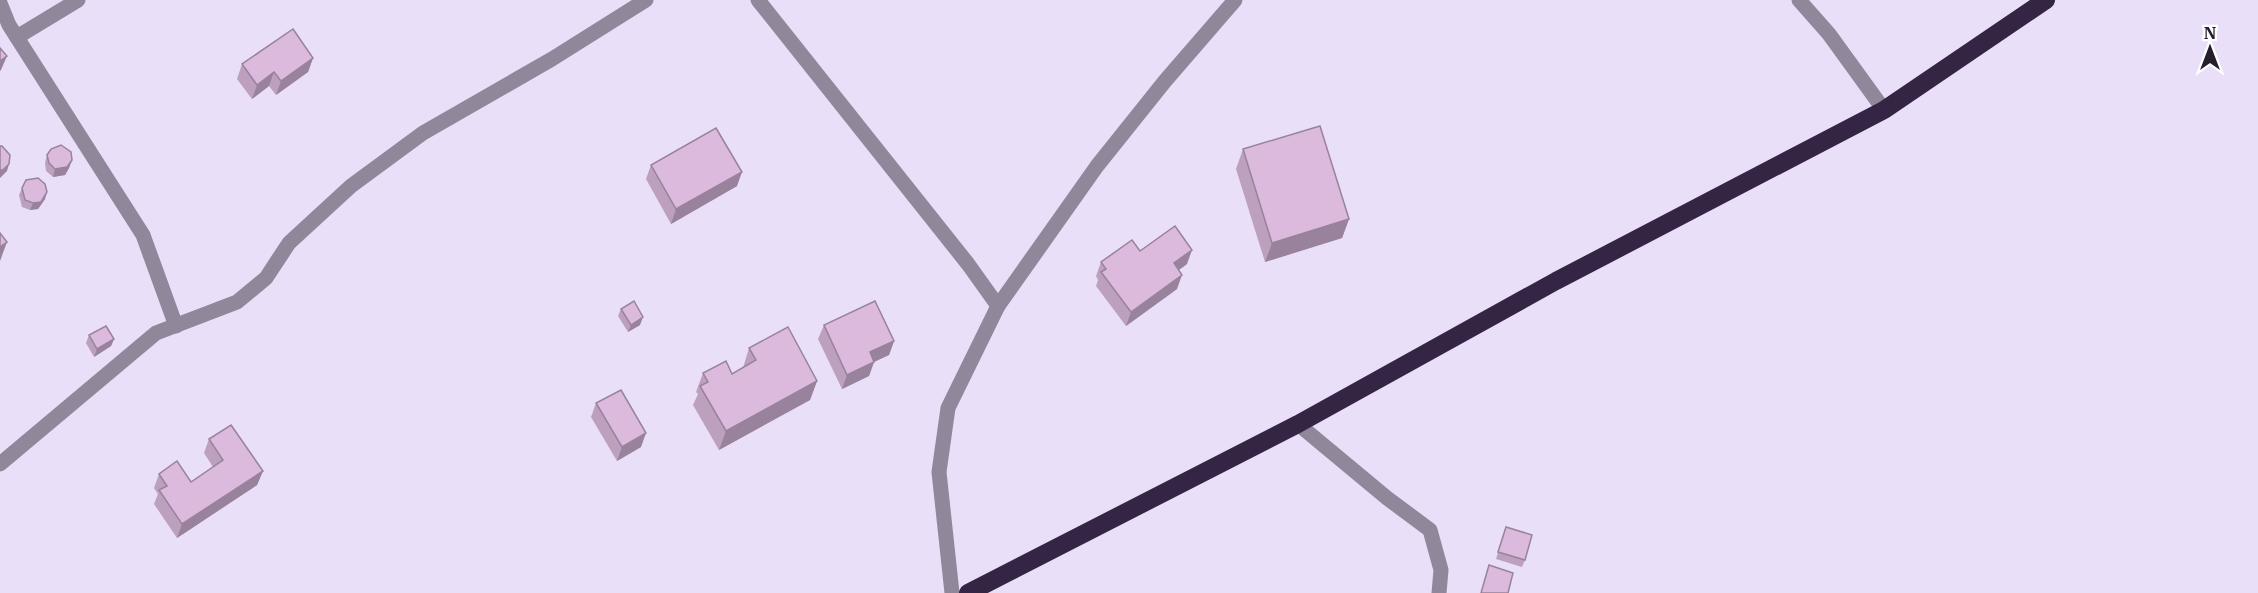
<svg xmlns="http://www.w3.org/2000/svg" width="2258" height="593" font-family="'IBM Plex Serif',serif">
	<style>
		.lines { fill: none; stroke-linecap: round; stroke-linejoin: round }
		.street { stroke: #90889a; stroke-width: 15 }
		.highway { stroke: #342545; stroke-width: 18 }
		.wall { fill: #bca0be }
		.shaded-wall { fill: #99829b }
		.building { fill: #dbbadd; stroke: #99829b; stroke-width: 1.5 }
	</style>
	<rect width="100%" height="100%" fill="#eadff9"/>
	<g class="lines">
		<g class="street">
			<polyline points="758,0 968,264 998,306"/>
			<polyline points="1799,0 1829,34 1884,110"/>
			<polyline points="0,3 9,25 143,235 176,326"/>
			<polyline points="17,37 78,0"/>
			<polyline points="1298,424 1387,498 1430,530 1441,570 1439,593"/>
			<polyline points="0,464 156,333 237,302 266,278 289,243 351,186 423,133 552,59 646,0"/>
			<polyline points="952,593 939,472 948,408 998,306 1097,166 1165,81 1235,0"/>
		</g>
		<polyline class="highway" points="968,593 1298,424 1556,281 1884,110 2046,0"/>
	</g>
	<g class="wall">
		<polygon points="313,58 308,72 276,95 269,86 252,99 237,79 242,64"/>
		<polygon points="1243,149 1349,219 1342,238 1265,262 1236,169"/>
		<polygon points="47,155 72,160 69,168 65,175 53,177 46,171 45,163"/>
		<polygon points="651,165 737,186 671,224 646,179"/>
		<polygon points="22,188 45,199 38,209 30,210 22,207 19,195"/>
		<polygon points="1140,251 1187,264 1179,270 1177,289 1126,326 1096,286 1098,280 1096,276 1101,262"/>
		<polygon points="621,309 640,325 628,332 618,316"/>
		<polygon points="824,325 894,341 889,355 874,362 869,376 842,389 818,339"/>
		<polygon points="89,335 114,339 111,346 94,357 86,343"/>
		<polygon points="749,348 817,381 810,400 719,450 693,405 698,394 696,392 703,373 732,374 743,368"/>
		<polygon points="596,403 641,447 617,461 591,417"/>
		<polygon points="209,439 263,471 257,485 177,538 154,504 158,494 154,488 159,474 191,482 213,467 204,453"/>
		<polygon points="1503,535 1525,560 1522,567 1496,559"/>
	</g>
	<g class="shaded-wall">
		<polygon points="7,56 1,70 0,71 0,61"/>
		<polygon points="313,58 308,72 276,95 281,81"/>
		<polygon points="274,72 269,86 252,99 257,85"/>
		<polygon points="72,160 69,168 65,175 53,177 55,169"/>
		<polygon points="9,164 7,171 0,178 0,170"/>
		<polygon points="742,172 737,186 671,224 676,209"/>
		<polygon points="47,192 45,199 38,209 30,210 33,203"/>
		<polygon points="1349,219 1342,238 1265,262 1272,243"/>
		<polygon points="7,242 0,261 0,247"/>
		<polygon points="1192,250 1187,264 1169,277 1174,263"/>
		<polygon points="1182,275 1177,289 1126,326 1131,312"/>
		<polygon points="643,317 640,325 628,332 631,325"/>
		<polygon points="114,339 111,346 94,357 97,349"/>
		<polygon points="894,341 889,355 865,366 870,352"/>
		<polygon points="874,362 869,376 842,389 847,375"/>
		<polygon points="817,381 810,400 719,450 726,431"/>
		<polygon points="646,433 641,447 617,461 622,447"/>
		<polygon points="263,471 257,485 177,538 182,524"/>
	</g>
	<g class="building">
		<polygon points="293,29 313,58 281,81 274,72 257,85 242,64"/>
		<polygon points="0,48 7,56 0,61"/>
		<polygon points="1320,126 1349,219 1272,243 1243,149"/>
		<polygon points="716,128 742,172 676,209 651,165"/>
		<polygon points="61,145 71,152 72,160 67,167 55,169 49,163 47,155 51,149"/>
		<polygon points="0,146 2,146 10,155 9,164 3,170 0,170"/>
		<polygon points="38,178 45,184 47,192 41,202 33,203 25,200 22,188 26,180"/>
		<polygon points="1175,226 1192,250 1174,263 1182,275 1131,312 1101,272 1106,269 1101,262 1132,240 1140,251"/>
		<polygon points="0,233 7,242 0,247"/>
		<polygon points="634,301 643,317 631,325 621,309"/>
		<polygon points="875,301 894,341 870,352 874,362 847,375 824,325"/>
		<polygon points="106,326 114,339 97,349 89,335"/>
		<polygon points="788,327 817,381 726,431 700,386 708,382 703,373 726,361 732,374 756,360 749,348"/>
		<polygon points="621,390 646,433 622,447 596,403"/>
		<polygon points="231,425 263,471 182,524 159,490 167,486 159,474 177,461 191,482 223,460 209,439"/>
		<polygon points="1506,527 1532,535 1525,560 1498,552"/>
		<polygon points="1489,565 1513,573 1508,593 1481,593"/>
	</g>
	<g transform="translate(2210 48)" stroke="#ffffff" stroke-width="4.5" paint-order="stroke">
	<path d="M0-4.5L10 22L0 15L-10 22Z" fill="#251e2d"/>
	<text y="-9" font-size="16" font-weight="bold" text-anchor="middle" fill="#251e2d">N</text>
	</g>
</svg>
